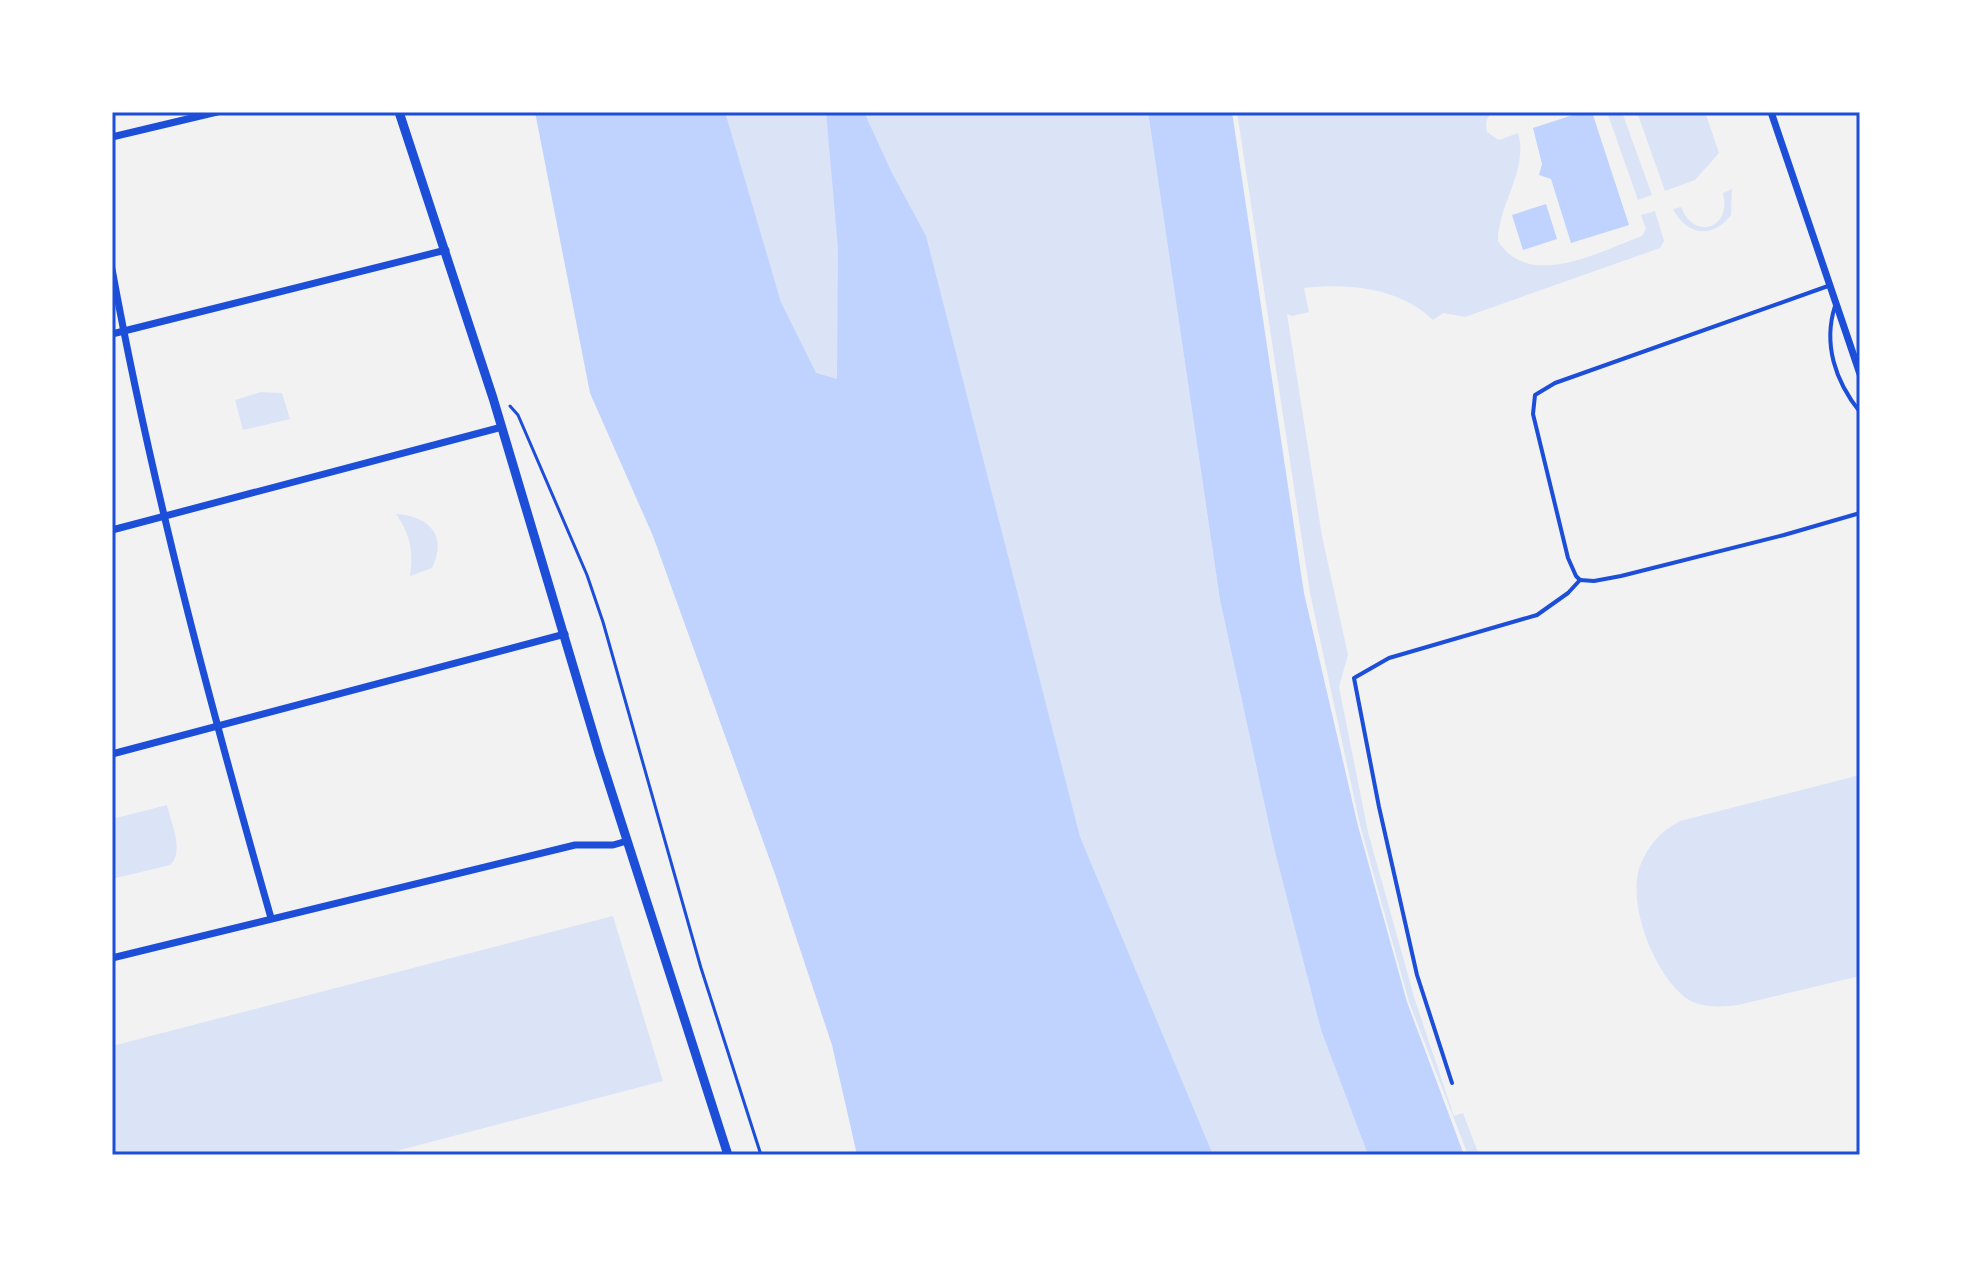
<svg xmlns="http://www.w3.org/2000/svg" width="1972" height="1267" font-family="Montserrat,sans-serif">
	<style>
		.green { fill: #dbe4f7 }
		.water { fill: #bfd3fe }
		.lines { fill: none; stroke-linecap: round; stroke-linejoin: round }
		.path { stroke: #1d4ed8; stroke-width: 3 }
		.service { stroke: #1d4ed8; stroke-width: 4 }
		.minor { stroke: #1d4ed8; stroke-width: 7 }
		.tertiary { stroke: #1d4ed8; stroke-width: 9 }
		.neatline { fill: none; stroke: #1d4ed8; stroke-width: 3 }
	</style>
	<rect width="100%" height="100%" fill="#f2f2f2"/>
	<g class="green">
		<polygon points="724,112 1148,112 1220,600 1274,848 1321,1030 1368,1155 1063,1155 792,325 781,302"/>
		<path d="M1237 112H1495C1486 116 1485 123 1487 132L1499 140 1518 133C1529 169 1498 205 1498 241 1530 291 1600 251 1642 236L1646 229 1641 215 1655 211 1664 241 1660 248 1465 317 1443 313 1433 320C1400 288 1349 283 1304 288L1309 312 1292 316 1287 314 1322 536 1348 655 1339 687 1368 832 1415 1000 1454 1116 1463 1113 1479 1155H1468L1409 1002 1360 825 1310 593Z"/>
		<polygon points="1607,112 1622,112 1652,195 1638,200"/>
		<polygon points="1637,112 1705,112 1719,153 1695,180 1665,191"/>
		<path d="M1732 189 1731 215C1713 239 1687 236 1673 209L1681 207C1694 241 1732 229 1723 193Z"/>
		<polygon points="261,392 282,393 290,419 243,430 235,400"/>
		<path d="M396 514C429 516 448 535 432 568L410 576C414 552 410 534 396 514Z"/>
		<path d="M1860 775V976L1738 1005C1723 1007 1703 1008 1689 1000 1656 979 1626 905 1640 866 1648 845 1661 831 1680 821Z"/>
		<path d="M167 805C171 823 185 852 170 865L112 879V819Z"/>
		<polygon points="613,916 663,1081 381,1155 112,1155 112,1046"/>
	</g>
	<g class="water">
		<polygon points="535,112 725,112 781,302 816,373 837,379 838,248 826,112 864,112 891,171 926,236 1080,837 1213,1155 857,1155 832,1045 776,877 653,536 590,393"/>
		<polygon points="1148,112 1232,112 1304,593 1358,826 1407,1002 1464,1155 1368,1155 1321,1030 1274,848 1220,600"/>
		<polygon points="1582,112 1592,112 1629,225 1571,243 1551,179 1539,175 1542,164 1533,128"/>
		<polygon points="1546,204 1557,239 1523,250 1512,215"/>
	</g>
	<g class="lines">
		<polyline class="path" points="510,406 518,415 587,575 603,622 701,968 761,1155"/>
		<g class="service">
			<path d="M1835 306C1823 344 1835 381 1860 412"/>
			<polyline points="1580,580 1576,576 1568,558 1533,414 1535,395 1555,383 1828,286"/>
			<polyline points="1580,580 1594,581 1621,576 1784,535 1860,513"/>
			<polyline points="1452,1083 1417,975 1379,807 1354,678 1389,658 1537,615 1568,593 1580,580"/>
		</g>
		<g class="minor">
			<polyline points="1771,112 1860,374"/>
			<polyline points="112,137 217,112"/>
			<path d="M112 269C152 488 210 704 271 918"/>
			<polyline points="112,334 446,250"/>
			<polyline points="112,530 502,427"/>
			<polyline points="112,754 565,634"/>
			<polyline points="112,958 575,845 613,845 627,841"/>
		</g>
		<polyline class="tertiary" points="399,112 493,398 599,753 728,1155"/>
	</g>
	<rect width="1972" height="1267" fill="none" stroke="#ffffff" stroke-width="228"/>
	<rect x="114" y="114" width="1744" height="1039" class="neatline"/>
</svg>
